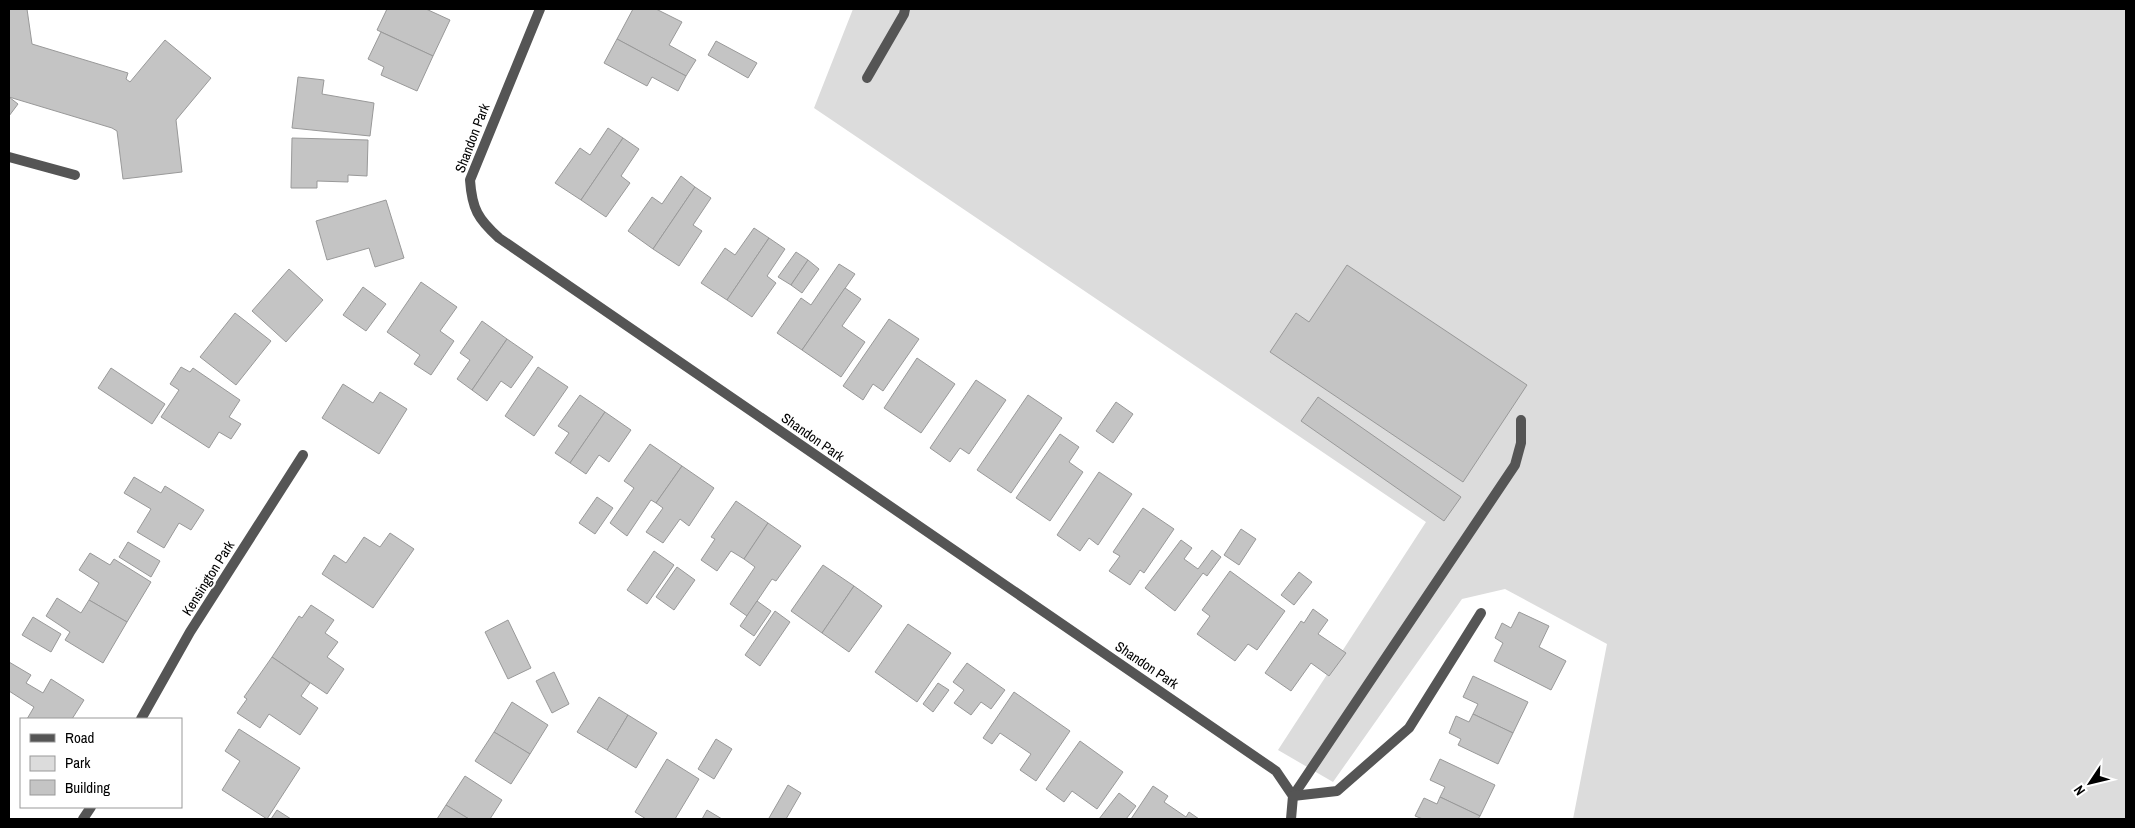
<svg xmlns="http://www.w3.org/2000/svg" width="2135" height="828" font-family="'Archivo Narrow',sans-serif">
	<style>
		.green { fill: #dcdcdc }
		.building { fill: #c4c4c4; stroke: #999 }
		.lines { fill: none; stroke-linecap: round; stroke-linejoin: round }
		.lane { stroke: #555; stroke-width: 10 }
		.street { stroke: #555; stroke-width: 10 }
		.labels { text-anchor: middle; stroke-width: 4.5; stroke-linejoin: round; paint-order: stroke }
		.street-label { font-size: 14px; fill: #000; stroke: #fff }
	</style>
	<rect width="100%" height="100%" fill="#fff"/>
	<polygon class="green" points="853,9 2126,9 2126,819 1573,819 1607,644 1505,589 1462,599 1333,782 1278,750 1426,522 814,108"/>
	<g class="building">
		<polygon points="9,9 27,9 32,44 128,73 126,79 130,82 165,40 211,78 176,120 182,172 123,179 117,131 112,128 9,97"/>
		<polygon points="387,9 426,9 450,20 433,56 377,30"/>
		<polygon points="633,9 656,9 682,22 669,45 696,60 686,76 617,39"/>
		<polygon points="381,32 433,56 417,91 381,75 384,67 368,59"/>
		<polygon points="617,39 686,76 678,91 652,77 647,86 604,63"/>
		<polygon points="716,41 757,63 748,78 708,55"/>
		<polygon points="298,77 324,80 322,94 374,103 370,136 292,128"/>
		<polygon points="9,97 18,104 9,116"/>
		<polygon points="608,128 623,138 581,200 555,183 580,148 590,155"/>
		<polygon points="292,138 368,140 367,176 348,175 348,182 317,181 317,188 291,188"/>
		<polygon points="623,138 639,149 621,176 630,183 606,217 581,200"/>
		<polygon points="681,176 695,187 653,249 628,231 652,197 662,204"/>
		<polygon points="695,187 711,198 693,225 702,231 679,266 653,249"/>
		<polygon points="386,200 404,258 375,267 369,248 327,260 316,221"/>
		<polygon points="754,228 769,238 727,300 701,283 725,248 735,255"/>
		<polygon points="769,238 785,249 767,276 776,283 752,317 727,300"/>
		<polygon points="796,252 808,260 791,285 778,277"/>
		<polygon points="808,260 819,269 802,293 791,285"/>
		<polygon points="839,264 855,274 802,350 777,333 801,298 811,305"/>
		<polygon points="1347,265 1527,385 1463,482 1270,352 1296,313 1309,322"/>
		<polygon points="289,269 323,300 286,342 252,311"/>
		<polygon points="421,282 457,307 440,331 454,341 431,375 414,364 420,355 387,332"/>
		<polygon points="363,287 386,304 366,331 343,315"/>
		<polygon points="845,288 861,299 842,326 865,342 841,377 802,350"/>
		<polygon points="235,313 271,341 236,385 200,357"/>
		<polygon points="889,319 919,339 883,391 873,384 863,400 843,386"/>
		<polygon points="482,321 507,339 472,390 457,379 470,360 460,353"/>
		<polygon points="507,339 533,357 511,388 501,381 487,401 472,390"/>
		<polygon points="917,358 955,384 921,433 884,408"/>
		<polygon points="181,367 190,372 193,368 240,400 229,417 241,424 231,439 219,432 209,448 161,417 179,390 170,384"/>
		<polygon points="538,367 568,387 534,436 505,416"/>
		<polygon points="111,368 165,404 152,424 98,388"/>
		<polygon points="976,380 1006,400 969,454 960,448 950,462 930,448"/>
		<polygon points="343,384 373,403 380,392 407,409 379,454 322,418"/>
		<polygon points="580,395 605,412 570,463 555,453 569,433 558,426"/>
		<polygon points="1028,395 1062,418 1011,493 977,470"/>
		<polygon points="1318,397 1461,497 1444,521 1301,421"/>
		<polygon points="1116,402 1133,414 1113,443 1096,431"/>
		<polygon points="605,412 631,430 609,462 599,455 586,474 570,463"/>
		<polygon points="1060,434 1079,447 1069,462 1083,472 1050,521 1016,498"/>
		<polygon points="650,444 682,466 656,503 651,500 627,536 610,523 634,488 624,481"/>
		<polygon points="682,466 714,488 689,526 680,519 663,543 646,532 663,508 656,503"/>
		<polygon points="1099,472 1132,494 1098,545 1089,538 1080,551 1057,535"/>
		<polygon points="134,477 161,493 165,486 204,510 191,530 179,523 164,548 137,532 151,509 124,493"/>
		<polygon points="597,497 613,508 595,534 579,523"/>
		<polygon points="736,501 768,523 744,559 731,551 717,571 701,560 715,539 711,537"/>
		<polygon points="1143,508 1174,529 1144,573 1140,570 1130,585 1109,571 1120,556 1113,552"/>
		<polygon points="768,523 801,546 776,581 772,579 747,616 730,604 755,567 744,559"/>
		<polygon points="1241,529 1256,539 1239,565 1224,555"/>
		<polygon points="390,533 414,549 373,608 322,574 334,555 346,563 364,537 380,547"/>
		<polygon points="1181,540 1192,548 1184,559 1198,569 1212,550 1221,557 1207,576 1203,573 1175,611 1145,588"/>
		<polygon points="128,542 160,561 151,577 119,557"/>
		<polygon points="654,551 674,565 647,604 627,590"/>
		<polygon points="90,553 110,565 114,559 151,582 127,622 89,600 99,583 79,570"/>
		<polygon points="823,565 854,586 822,633 791,611"/>
		<polygon points="677,567 695,580 674,610 656,597"/>
		<polygon points="1230,571 1285,611 1257,650 1248,644 1235,661 1197,634 1210,616 1202,610"/>
		<polygon points="1299,572 1312,582 1294,605 1281,595"/>
		<polygon points="854,586 882,606 849,652 822,633"/>
		<polygon points="57,598 81,613 89,600 127,622 103,663 65,640 70,632 46,616"/>
		<polygon points="757,601 771,611 754,636 740,626"/>
		<polygon points="311,605 334,620 325,633 338,642 327,657 344,669 327,694 272,657 299,616 302,618"/>
		<polygon points="1313,609 1328,620 1318,634 1346,653 1329,676 1311,663 1291,691 1265,673 1301,621 1304,623"/>
		<polygon points="775,611 790,622 760,666 745,655"/>
		<polygon points="1519,612 1549,626 1539,647 1566,661 1551,690 1494,661 1503,643 1495,638 1502,623 1511,628"/>
		<polygon points="33,617 61,634 51,652 22,635"/>
		<polygon points="508,620 531,668 508,679 485,632"/>
		<polygon points="908,624 951,653 917,702 875,672"/>
		<polygon points="272,657 310,683 301,696 318,708 300,735 269,714 260,728 237,713 247,699 244,697"/>
		<polygon points="9,662 31,675 26,683 43,693 51,679 84,700 72,719 27,719 34,707 9,691"/>
		<polygon points="967,663 1005,690 991,709 981,702 971,715 954,703 964,690 953,682"/>
		<polygon points="554,672 569,704 552,713 536,681"/>
		<polygon points="1473,676 1528,702 1513,733 1473,714 1478,704 1463,697"/>
		<polygon points="938,683 949,690 933,712 923,704"/>
		<polygon points="1014,692 1070,731 1036,781 1020,770 1031,754 1000,733 992,744 983,738"/>
		<polygon points="599,697 628,715 607,750 577,732"/>
		<polygon points="512,702 548,725 530,754 494,732"/>
		<polygon points="1473,714 1513,733 1498,764 1458,745 1461,739 1449,733 1456,716 1469,722"/>
		<polygon points="628,715 657,733 636,768 607,750"/>
		<polygon points="239,729 300,768 267,819 222,790 240,761 225,751"/>
		<polygon points="494,732 530,754 511,784 475,761"/>
		<polygon points="716,739 732,749 714,779 698,769"/>
		<polygon points="1080,741 1123,772 1097,809 1072,791 1064,802 1046,789"/>
		<polygon points="667,759 699,779 675,819 646,819 635,812"/>
		<polygon points="1440,759 1495,785 1480,816 1440,797 1445,787 1430,780"/>
		<polygon points="465,776 502,800 490,819 469,819 446,805"/>
		<polygon points="788,785 801,793 786,819 770,819 769,818"/>
		<polygon points="1153,786 1168,796 1164,802 1186,817 1189,812 1199,819 1131,819"/>
		<polygon points="1119,793 1136,806 1126,819 1099,819"/>
		<polygon points="1440,797 1480,816 1478,819 1423,819 1415,816 1424,798 1437,804"/>
		<polygon points="446,805 469,819 437,819"/>
		<polygon points="277,810 291,819 271,819"/>
		<polygon points="707,810 722,819 702,819"/>
	</g>
	<g class="lines">
		<g class="lane">
			<polyline points="867,78 904,14 905,9"/>
			<polyline points="9,157 75,175"/>
			<polyline points="1293,796 1515,465 1521,443 1521,420"/>
		</g>
		<g class="street">
			<path d="M540 9 470 180C472 209 478 219 499 238L1276 771 1293 796 1291 819"/>
			<polyline points="141,719 190,632 303,455"/>
			<polyline points="1293,796 1337,791 1409,728 1481,613"/>
			<polyline points="83,819 91,807"/>
		</g>
	</g>
	<g class="labels">
		<g class="street-label">
			<text transform="translate(472 138) rotate(-69)" y="5">Shandon Park</text>
			<text transform="translate(813 437) rotate(35)" y="5">Shandon Park</text>
			<text transform="translate(208 578) rotate(-58)" y="5">Kensington Park</text>
			<text transform="translate(1147 665) rotate(34)" y="5">Shandon Park</text>
		</g>
	</g>
	<rect width="2135" height="828" fill="none" stroke="#000000" stroke-width="20"/>
	<rect x="20" y="718" width="162" height="90" fill="#ffffff" stroke="#999999"/>
	<rect x="30" y="734" width="25" height="8" fill="#555555" stroke="#999999"/>
	<text x="65" y="743" font-size="15" fill="#000000">Road</text>
	<rect x="30" y="756" width="25" height="15" fill="#dcdcdc" stroke="#999999"/>
	<text x="65" y="768" font-size="15" fill="#000000">Park</text>
	<rect x="30" y="780" width="25" height="15" fill="#c4c4c4" stroke="#999999"/>
	<text x="65" y="793" font-size="15" fill="#000000">Building</text>
	<g transform="translate(2090 783) rotate(235)" stroke="#ffffff" stroke-width="4" paint-order="stroke">
	<path d="M0-4L9 19L0 12L-9 19Z" fill="#000000"/>
	<text y="-8" font-size="14" font-weight="bold" text-anchor="middle" fill="#000000">N</text>
	</g>
</svg>
